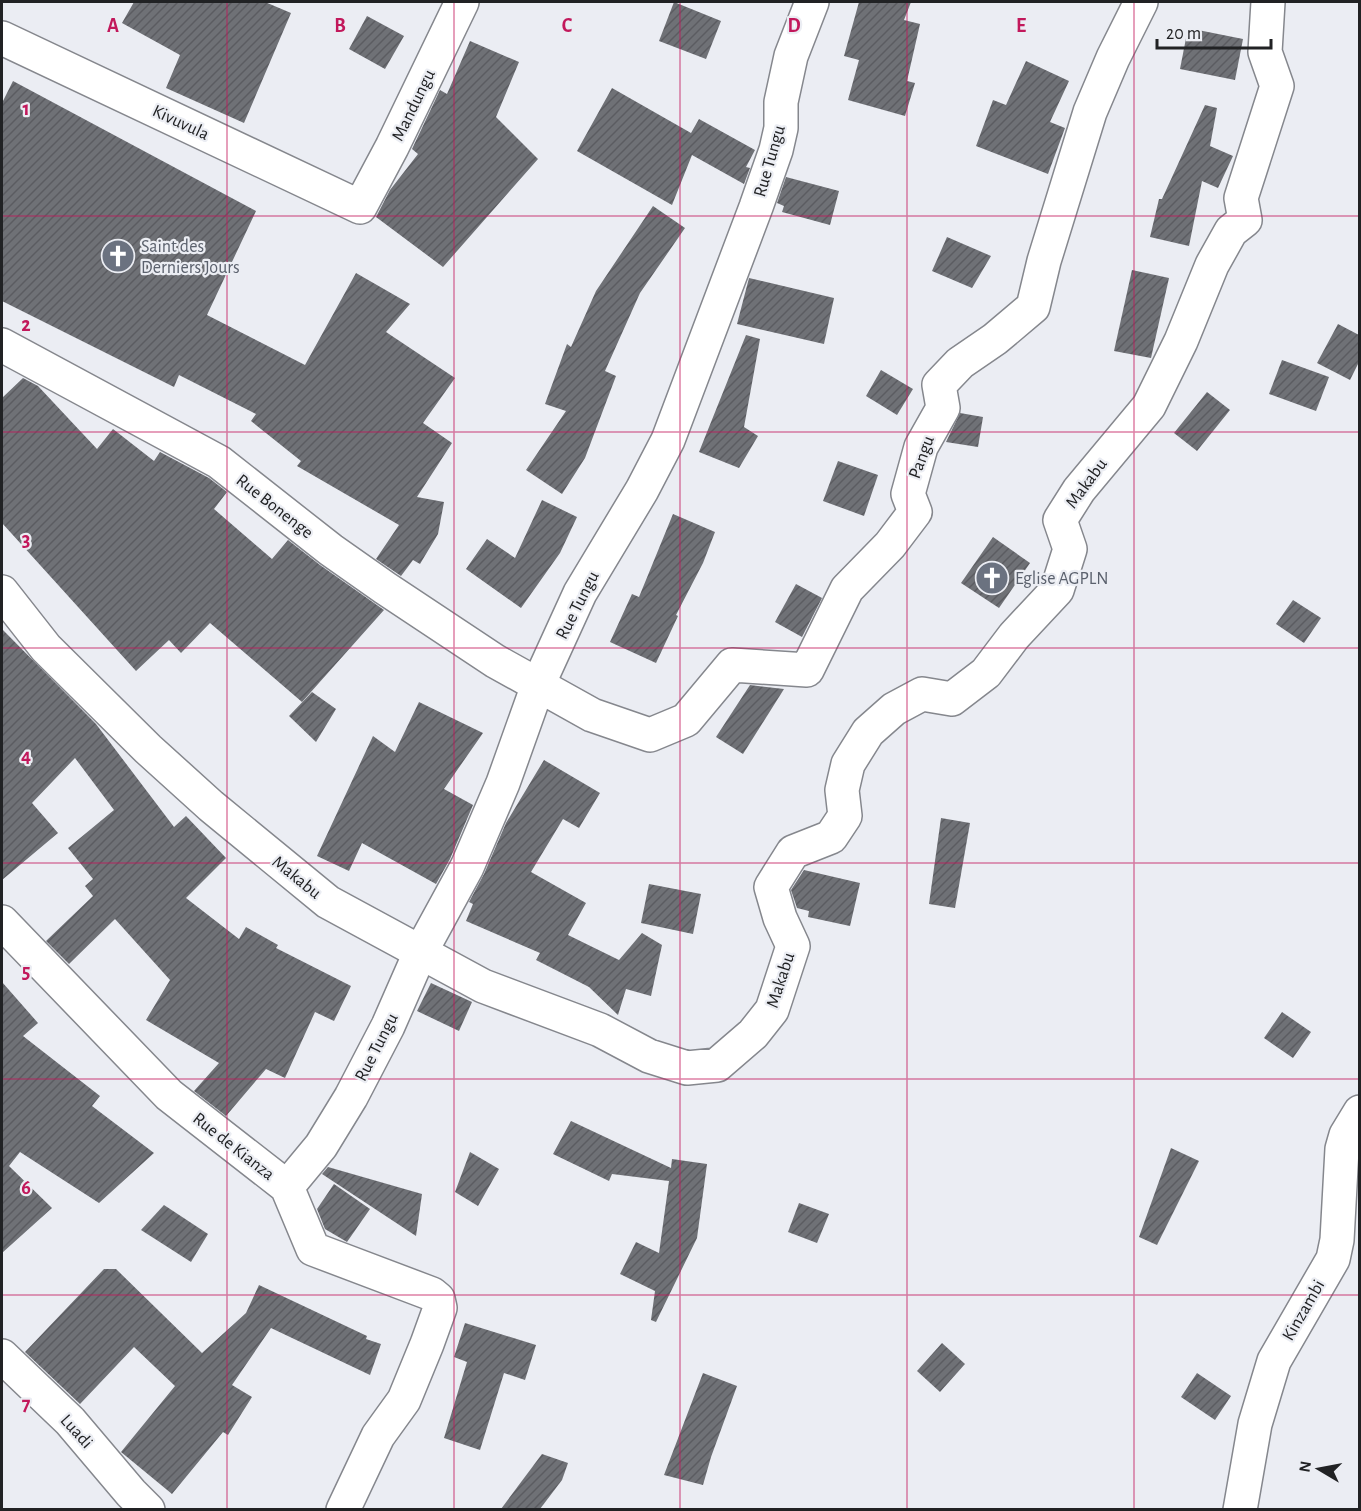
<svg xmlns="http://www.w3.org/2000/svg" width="1361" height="1511" font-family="'Alegreya Sans',sans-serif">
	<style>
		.building { fill: url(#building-hatch) }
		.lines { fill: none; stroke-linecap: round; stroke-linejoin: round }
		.minor-casing { stroke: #85878d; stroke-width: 36 }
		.minor { stroke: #fff; stroke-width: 33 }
		.grid { fill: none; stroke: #c2185b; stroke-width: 1.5; stroke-opacity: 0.55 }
		.labels { text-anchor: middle; stroke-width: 4.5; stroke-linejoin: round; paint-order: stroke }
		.street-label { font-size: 18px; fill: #212224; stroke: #ebedf3 }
		.worship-label { font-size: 18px; fill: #5b616d; stroke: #ebedf3; text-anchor: start }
		.grid-label { font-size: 20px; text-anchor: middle; font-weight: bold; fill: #c2185b; stroke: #ebedf3; stroke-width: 4.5; stroke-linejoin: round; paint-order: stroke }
	</style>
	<defs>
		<pattern id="building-hatch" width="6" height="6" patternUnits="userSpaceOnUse" patternTransform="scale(1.5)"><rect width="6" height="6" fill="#6f7176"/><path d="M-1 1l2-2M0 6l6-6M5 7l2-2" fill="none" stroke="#5b5c61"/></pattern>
	</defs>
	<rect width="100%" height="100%" fill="#ebedf3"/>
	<g class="building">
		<polygon points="134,2 265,2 291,13 244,123 166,88 180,55 122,23"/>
		<polygon points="674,2 721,21 706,59 659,41"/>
		<polygon points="859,2 911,2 904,20 920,24 907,81 915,83 905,116 848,100 859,60 844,56"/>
		<polygon points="367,16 404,36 385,69 349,49"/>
		<polygon points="1188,28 1243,39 1235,80 1180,69"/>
		<polygon points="470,41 519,62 496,117 538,159 443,267 376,217 390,190 418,154 412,149 440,90 447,94"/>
		<polygon points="1026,61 1069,81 1050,122 1065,128 1048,174 976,146 993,100 1006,105"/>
		<polygon points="13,81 256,211 207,315 305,365 356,273 410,304 386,332 455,378 423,423 452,443 417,497 444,502 438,534 420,564 413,560 401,576 376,559 399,525 297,466 301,461 251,421 256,414 179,375 174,387 2,301 2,103"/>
		<polygon points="612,88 691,133 699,119 755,150 746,167 750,168 744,184 692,155 672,205 577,151"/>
		<polygon points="1205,105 1217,108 1210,146 1233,156 1218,188 1202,181 1189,246 1150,237 1159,199 1162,199"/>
		<polygon points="786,177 839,191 830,225 782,212 784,206 777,203"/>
		<polygon points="653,206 685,228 640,293 605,371 616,376 585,458 562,494 526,470 566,411 545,404 567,344 571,347 596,291"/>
		<polygon points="947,237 991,256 972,288 932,271"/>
		<polygon points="1132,270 1169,278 1151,358 1114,351"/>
		<polygon points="749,278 834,298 824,344 737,324"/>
		<polygon points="1338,324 1359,335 1359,362 1350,380 1317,363"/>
		<polygon points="746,335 760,339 744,427 758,436 739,468 699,452"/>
		<polygon points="1282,360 1329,377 1316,411 1269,394"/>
		<polygon points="881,370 913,389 897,415 866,396"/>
		<polygon points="23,378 38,386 97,449 113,429 154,461 160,452 209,478 227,492 214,509 272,559 288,540 320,565 384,610 302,702 210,623 181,653 169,640 136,671 2,523 2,398"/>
		<polygon points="1207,392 1230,410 1197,451 1174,433"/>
		<polygon points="960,413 983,417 978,447 946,442"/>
		<polygon points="838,461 878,475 864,516 823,501"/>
		<polygon points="542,500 577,517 560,553 521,608 466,569 487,539 515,558"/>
		<polygon points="673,514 715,532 703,563 676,615 678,616 656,663 610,642 632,594 639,597"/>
		<polygon points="993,537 1030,563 999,608 961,583"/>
		<polygon points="796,584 822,598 802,637 775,622"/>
		<polygon points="1293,600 1321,618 1304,643 1276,624"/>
		<polygon points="2,629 96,724 174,827 186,816 226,858 186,898 239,939 246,927 278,945 276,948 351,986 334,1021 315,1012 285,1078 266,1069 226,1116 194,1091 219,1063 146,1020 170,980 115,919 69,964 46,941 93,896 85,886 93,879 68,848 114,810 75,758 32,803 58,833 2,880"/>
		<polygon points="750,685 784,689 743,754 716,737"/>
		<polygon points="312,692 336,709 316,742 289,716"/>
		<polygon points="419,702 483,733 444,789 473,805 450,859 436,884 362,843 349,871 317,856 373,736 395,752"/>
		<polygon points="544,760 600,793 579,828 563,819 531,872 586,903 568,935 619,960 642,933 662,945 651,996 626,989 618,1015 589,987 536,960 540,953 466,921 473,904 469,902 484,874 506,823"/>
		<polygon points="941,818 970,823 955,908 929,904"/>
		<polygon points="804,870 860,883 850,926 808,917 809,911 797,908 791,890"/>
		<polygon points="649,884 701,894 693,934 641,923"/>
		<polygon points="2,982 38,1023 23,1036 100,1096 92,1106 154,1153 99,1203 20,1152 9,1166 52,1208 2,1253"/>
		<polygon points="431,983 472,1002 459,1031 417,1011"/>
		<polygon points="1282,1012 1311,1032 1293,1058 1264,1038"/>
		<polygon points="571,1121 671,1168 672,1159 707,1164 697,1238 656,1322 651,1320 655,1291 620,1274 636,1242 659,1253 669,1181 612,1174 609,1181 553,1154"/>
		<polygon points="1171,1148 1199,1161 1157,1245 1139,1237"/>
		<polygon points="470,1152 499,1169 478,1206 455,1192"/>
		<polygon points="328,1167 422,1194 416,1236 322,1174"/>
		<polygon points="334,1184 370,1209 347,1242 325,1229 317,1209"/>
		<polygon points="799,1203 829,1214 817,1243 788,1232"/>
		<polygon points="164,1205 208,1234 191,1262 141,1230"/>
		<polygon points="104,1269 116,1269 202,1353 246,1313 259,1285 367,1336 366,1339 381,1344 370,1375 271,1328 232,1385 252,1397 228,1435 223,1432 172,1494 121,1452 175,1386 134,1347 80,1404 25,1352"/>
		<polygon points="465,1323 536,1345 525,1380 504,1373 480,1450 444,1438 467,1362 454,1357"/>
		<polygon points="942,1343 965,1364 940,1392 917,1371"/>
		<polygon points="703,1373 737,1386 711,1457 703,1485 664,1475"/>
		<polygon points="1197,1373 1231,1396 1215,1420 1181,1397"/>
		<polygon points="542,1454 568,1463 562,1480 540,1509 501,1509"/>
	</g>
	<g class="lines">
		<g class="minor-casing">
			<g id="minor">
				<polyline points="2,38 360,207 392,147 462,2"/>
				<polyline points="2,345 219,462 331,550 385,588 495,661 592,715 650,735 686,720 732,665 807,670 847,589 890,545 915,512 908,494 921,447 943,408 939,385 960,363 995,339 1033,307 1044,261 1090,112 1113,58 1141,2"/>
				<polyline points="2,592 46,648 148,749 211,806 328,902 483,986 600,1030 649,1056 687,1068 717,1065 753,1034 772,1010 793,946 780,918 771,887 793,852 831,837 845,816 842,790 848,764 868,732 894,709 922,694 952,699 986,673 1014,636 1057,590 1070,549 1060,520 1079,490 1149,406 1181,341 1212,265 1231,231 1245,220 1241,198 1277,86 1265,52 1268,2"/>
				<polyline points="2,922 169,1095 287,1187 313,1249 432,1294 438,1299 440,1308 427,1344 404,1400 378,1436 343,1510"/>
				<polyline points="287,1187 321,1146 351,1097 388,1026 420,953 467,867 503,783 538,685 580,593 642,490 668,440 756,207 776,150 781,128 781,102 791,56 812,2"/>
				<polyline points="2,1356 70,1421 131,1493 148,1510"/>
				<polyline points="1240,1510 1255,1424 1274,1361 1333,1259 1337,1240 1342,1149 1346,1135 1360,1112"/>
			</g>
		</g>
		<use href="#minor" class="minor"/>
	</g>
	<path class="grid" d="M227 2V1510M454 2V1510M680 2V1510M907 2V1510M1134 2V1510M2 216H1360M2 432H1360M2 648H1360M2 863H1360M2 1079H1360M2 1295H1360"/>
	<defs>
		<g id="church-disc" transform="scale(1.725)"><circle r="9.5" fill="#6b7280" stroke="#ebedf3"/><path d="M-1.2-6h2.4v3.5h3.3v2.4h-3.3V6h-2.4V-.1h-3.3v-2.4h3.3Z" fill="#fff"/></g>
	</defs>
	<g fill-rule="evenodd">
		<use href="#church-disc" x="118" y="256"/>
		<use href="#church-disc" x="992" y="578"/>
	</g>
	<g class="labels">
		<g class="street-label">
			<text transform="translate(413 105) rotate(-64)" y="6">Mandungu</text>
			<text transform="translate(181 122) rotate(25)" y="6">Kivuvula</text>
			<text transform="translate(769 161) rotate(-74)" y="6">Rue Tungu</text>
			<text transform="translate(921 457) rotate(-70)" y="6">Pangu</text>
			<text transform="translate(1086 483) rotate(-54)" y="6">Makabu</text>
			<text transform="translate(275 506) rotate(38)" y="6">Rue Bonenge</text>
			<text transform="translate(577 605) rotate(-63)" y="6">Rue Tungu</text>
			<text transform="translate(297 877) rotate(39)" y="6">Makabu</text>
			<text transform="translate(780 980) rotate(-72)" y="6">Makabu</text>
			<text transform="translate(376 1047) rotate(-63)" y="6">Rue Tungu</text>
			<text transform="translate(234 1146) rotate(38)" y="6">Rue de Kianza</text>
			<text transform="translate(1303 1310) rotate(-60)" y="6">Kinzambi</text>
			<text transform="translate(77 1431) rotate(48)" y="6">Luadi</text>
		</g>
		<g class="worship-label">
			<text x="141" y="252">Saint des<tspan x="141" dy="21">Derniers Jours</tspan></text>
			<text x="1015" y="584">Eglise AGPLN</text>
		</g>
	</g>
	<g class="grid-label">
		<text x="113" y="32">A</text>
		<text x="340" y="32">B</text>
		<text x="567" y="32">C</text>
		<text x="794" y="32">D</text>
		<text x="1021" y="32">E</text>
		<text x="26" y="115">1</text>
		<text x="26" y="331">2</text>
		<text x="26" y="546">3</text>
		<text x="26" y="762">4</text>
		<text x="26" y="978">5</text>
		<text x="26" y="1194">6</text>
		<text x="26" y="1410">7</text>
	</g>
	<rect width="1361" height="1511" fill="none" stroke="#212224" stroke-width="6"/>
	<g transform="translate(1319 1469) rotate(280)" stroke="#ebedf3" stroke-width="4.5" paint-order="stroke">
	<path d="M0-4.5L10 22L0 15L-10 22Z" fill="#212224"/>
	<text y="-9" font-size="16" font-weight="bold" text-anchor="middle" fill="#212224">N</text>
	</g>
	<path d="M1157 39v9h114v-9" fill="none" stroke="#212224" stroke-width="3"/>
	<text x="1166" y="39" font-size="18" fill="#212224" stroke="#ebedf3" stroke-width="4.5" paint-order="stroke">20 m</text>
</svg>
